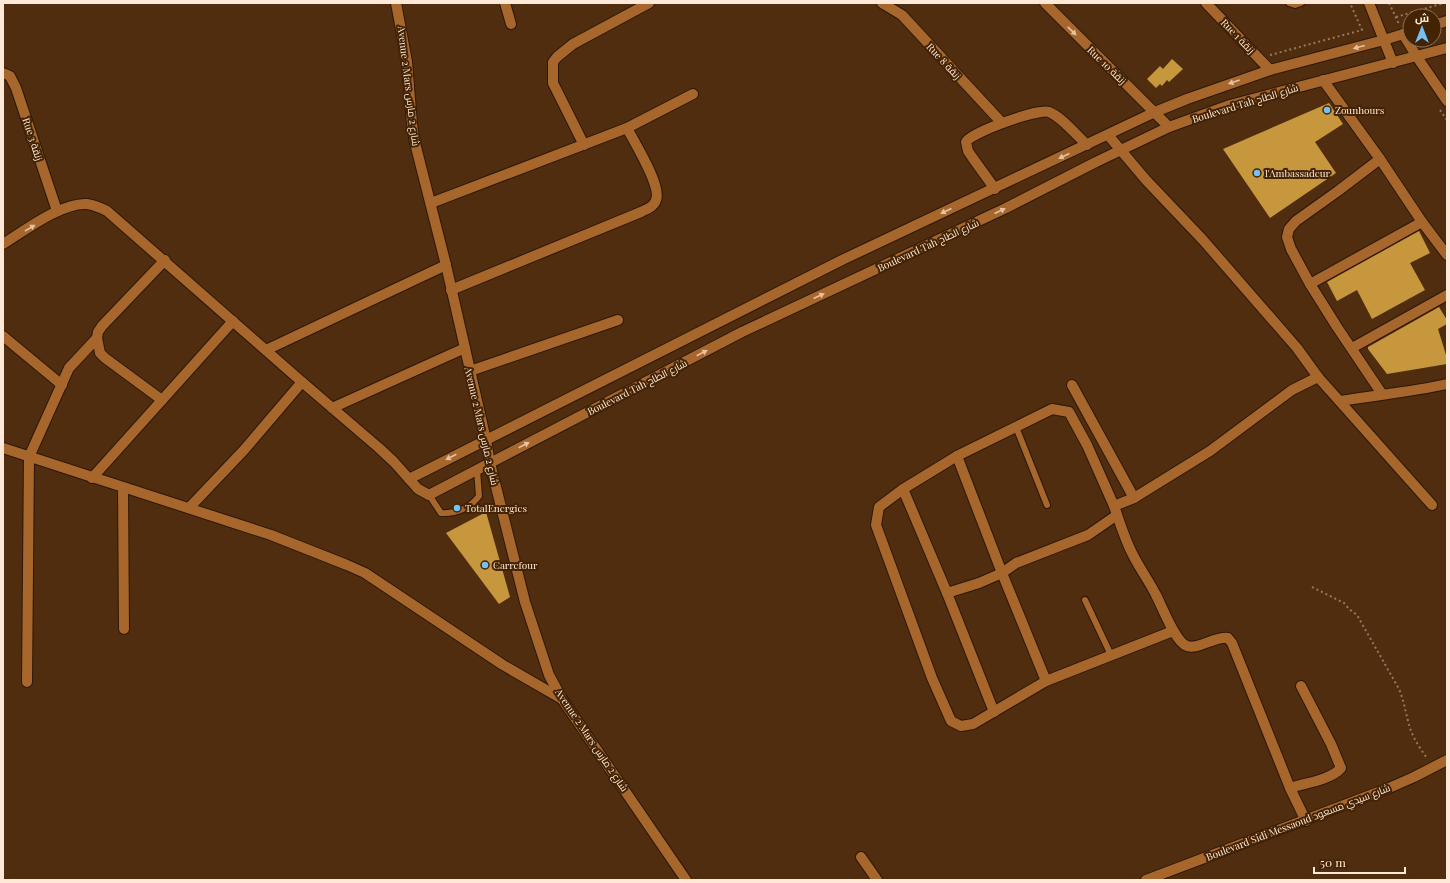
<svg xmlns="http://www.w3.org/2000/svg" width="1450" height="883" font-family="'Playfair Display',Cairo,serif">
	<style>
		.building { fill: #c7973d }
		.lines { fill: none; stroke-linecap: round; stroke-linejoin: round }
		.service-casing { stroke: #2d1806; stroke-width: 8 }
		.minor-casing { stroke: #2d1806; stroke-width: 12 }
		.tertiary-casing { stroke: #2d1806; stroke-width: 12 }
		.path { stroke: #967960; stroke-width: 2; stroke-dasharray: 2 3; stroke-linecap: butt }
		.service { stroke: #a6662c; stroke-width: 6 }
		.minor { stroke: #a6662c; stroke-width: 10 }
		.tertiary { stroke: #a6662c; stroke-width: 10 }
		.oneway { fill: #e4c2a4 }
		.poi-dot { fill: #73c1f6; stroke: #442303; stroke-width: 1.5 }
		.labels { text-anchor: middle; stroke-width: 4; stroke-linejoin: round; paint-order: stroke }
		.street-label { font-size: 10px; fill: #fee9d8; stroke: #442303 }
		.poi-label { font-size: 10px; fill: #fee9d8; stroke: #442303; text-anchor: start }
	</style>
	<rect width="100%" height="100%" fill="#4f2d0e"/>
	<g class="building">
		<polygon points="1172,59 1183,69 1169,82 1167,80 1162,86 1160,84 1156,88 1147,79 1160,66 1163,69"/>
		<polygon points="1329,103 1343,124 1315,142 1336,173 1270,218 1223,149"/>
		<polygon points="1419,231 1430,253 1410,263 1425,290 1372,319 1357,290 1337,301 1327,282"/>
		<polygon points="1439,307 1447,320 1447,324 1438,329 1447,358 1447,364 1387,374 1368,349 1368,347"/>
		<polygon points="486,512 510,597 499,604 446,533"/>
	</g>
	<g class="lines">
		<g class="service-casing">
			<g id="service">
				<polyline points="1289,3 1295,5 1301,3"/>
				<polyline points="1016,427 1047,505"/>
				<path d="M429 495 441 513C456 514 470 508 479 496L477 470"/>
				<polyline points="1085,600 1111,655"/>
			</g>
		</g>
		<g class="minor-casing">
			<g id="minor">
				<polyline points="505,3 511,24"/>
				<polyline points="882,3 902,15 1002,123"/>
				<polyline points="1045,3 1169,127"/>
				<polyline points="1206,3 1270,70"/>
				<polyline points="1369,3 1393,63"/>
				<polyline points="1403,34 1417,57 1447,101"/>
				<polyline points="3,73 10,76 16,88 57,211"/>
				<polyline points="1323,80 1380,159 1422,222 1447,255"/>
				<polyline points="1108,135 1146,180 1203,240 1297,348 1318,377 1432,505"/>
				<polyline points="584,145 553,83 553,62 557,57 573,44 649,3"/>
				<polyline points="1380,159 1338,191 1296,221 1289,229 1287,237 1291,249 1310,284 1337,327 1382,394"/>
				<path d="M995 189 972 157 968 151 966 142C972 132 1039 108 1049 112 1062 117 1077 136 1087 145"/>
				<polyline points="431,203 627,128 693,94"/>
				<path d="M3 244C24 231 62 202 87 204 94 205 101 208 107 211L302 382 379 448 394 462 418 489 429 495"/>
				<polyline points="1310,284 1422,222"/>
				<path d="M451 290 641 212C647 209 654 207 656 200 662 186 634 142 627 128"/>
				<polyline points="3,336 62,385"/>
				<polyline points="1352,348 1447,295"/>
				<polyline points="266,350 446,265"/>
				<polyline points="470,371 618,320"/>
				<polyline points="1072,385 1134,498"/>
				<polyline points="162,400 105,358 100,353 97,338 98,332 102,326 165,260"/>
				<path d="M1340 401C1376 395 1412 392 1447 384"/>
				<polyline points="332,408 465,348"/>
				<polyline points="3,448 271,535 347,565 365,573 503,665 562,699"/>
				<polyline points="957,456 1002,573 1046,681"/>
				<polyline points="92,478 233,321"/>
				<polyline points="123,487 124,629"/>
				<polyline points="903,489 947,593 979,583 1002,573 1016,563 1088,535 1117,515"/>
				<polyline points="1114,506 1087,445 1069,412 1052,409 957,456 903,489 879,507 876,525 932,678 951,721 961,726 973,724 1046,681 1173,631"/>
				<polyline points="189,508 244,450 302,382"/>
				<polyline points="947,593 994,712"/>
				<polyline points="27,682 29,457 69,368 97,338"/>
				<path d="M1290 788C1305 783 1331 780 1341 768L1331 744 1301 686"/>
				<path d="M1306 821 1290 788 1232 643 1228 638C1215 636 1198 650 1187 646 1175 642 1162 606 1156 595 1149 581 1140 569 1133 555 1125 540 1120 523 1114 506L1134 498 1210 451 1292 390 1318 377"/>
				<polyline points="861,857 877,880"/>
			</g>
		</g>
		<g class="tertiary-casing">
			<g id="tertiary">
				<polyline points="396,3 407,62 412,124 415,143 446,265 486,440 490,463 525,602 549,675 562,699 686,880"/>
				<polyline points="1434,25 1447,21"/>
				<polyline points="409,479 842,260 1155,112 1187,99 1270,70 1384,40 1410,32"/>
				<polyline points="429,495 490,463 742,332 1006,208 1096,162 1169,127 1230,105 1447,48"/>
				<polyline points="1146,880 1389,788 1414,777 1447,760"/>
			</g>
		</g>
		<g class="path">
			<polyline points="1389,3 1399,24"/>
			<polyline points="1396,17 1444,3"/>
			<polyline points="1270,55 1362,30 1350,3"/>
			<polyline points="1440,110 1447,120"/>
			<path d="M1312 587 1344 603 1349 609 1357 615 1399 689C1405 703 1406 717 1411 731 1415 741 1421 750 1427 758"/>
		</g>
		<use href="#service" class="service"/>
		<use href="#minor" class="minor"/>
		<use href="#tertiary" class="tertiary"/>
	</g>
	<defs><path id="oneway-solid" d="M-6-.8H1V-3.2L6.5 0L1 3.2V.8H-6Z"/></defs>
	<g class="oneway">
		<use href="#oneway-solid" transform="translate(1072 31) rotate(44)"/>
		<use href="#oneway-solid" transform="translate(1359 47) rotate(165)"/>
		<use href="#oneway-solid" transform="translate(1234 82) rotate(161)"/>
		<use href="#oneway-solid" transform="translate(1064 156) rotate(155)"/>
		<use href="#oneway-solid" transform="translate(946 211) rotate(155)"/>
		<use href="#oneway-solid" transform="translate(1000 211) rotate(-25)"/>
		<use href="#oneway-solid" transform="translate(30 228) rotate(-31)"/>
		<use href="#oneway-solid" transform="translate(819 296) rotate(-25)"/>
		<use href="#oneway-solid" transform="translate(702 353) rotate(-27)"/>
		<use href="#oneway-solid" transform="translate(524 445) rotate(-27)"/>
		<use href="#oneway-solid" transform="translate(451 457) rotate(153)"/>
	</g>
	<g class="poi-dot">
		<circle cx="1327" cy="110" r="4"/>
		<circle cx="1257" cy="173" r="4"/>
		<circle cx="457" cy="508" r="4"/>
		<circle cx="485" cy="565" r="4"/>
	</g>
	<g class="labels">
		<g class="street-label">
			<text transform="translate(1238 36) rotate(46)" y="4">Rue 1 زنقة</text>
			<text transform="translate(944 61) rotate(47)" y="4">Rue 8 زنقة</text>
			<text transform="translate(1107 65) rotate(44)" y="4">Rue 10 زنقة</text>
			<text transform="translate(409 86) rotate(83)" y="4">Avenue 2 Mars شارع 2 مارس</text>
			<text transform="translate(1245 103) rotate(-17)" y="4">Boulevard Tah شارع الطاح</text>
			<text transform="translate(33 139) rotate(72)" y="4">Rue 3 زنقة</text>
			<text transform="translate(928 245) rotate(-25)" y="4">Boulevard Tah شارع الطاح</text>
			<text transform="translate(637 387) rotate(-27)" y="4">Boulevard Tah شارع الطاح</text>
			<text transform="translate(482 426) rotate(77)" y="4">Avenue 2 Mars شارع 2 مارس</text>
			<text transform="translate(592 740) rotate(56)" y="4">Avenue 2 Mars شارع 2 مارس</text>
			<text transform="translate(1298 822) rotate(-21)" y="4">Boulevard Sidi Messaoud شارع سيدي مسعود</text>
		</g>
		<g class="poi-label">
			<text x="1335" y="114">Zounhours</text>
			<text x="1265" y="177">l'Ambassadeur</text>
			<text x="465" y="512">TotalEnergies</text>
			<text x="493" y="569">Carrefour</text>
		</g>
	</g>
	<rect width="1450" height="883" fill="none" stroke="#fee9d8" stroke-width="8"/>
	<g transform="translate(1422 28)"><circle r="19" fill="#442303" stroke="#8e7258"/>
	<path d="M0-3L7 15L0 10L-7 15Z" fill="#73c1f6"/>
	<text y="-6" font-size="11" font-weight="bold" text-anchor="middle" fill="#fee9d8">ش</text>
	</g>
	<path d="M1314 867v6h91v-6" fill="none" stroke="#fee9d8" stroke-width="2"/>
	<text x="1320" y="867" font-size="12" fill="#fee9d8" stroke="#442303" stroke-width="3" paint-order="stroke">50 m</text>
</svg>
